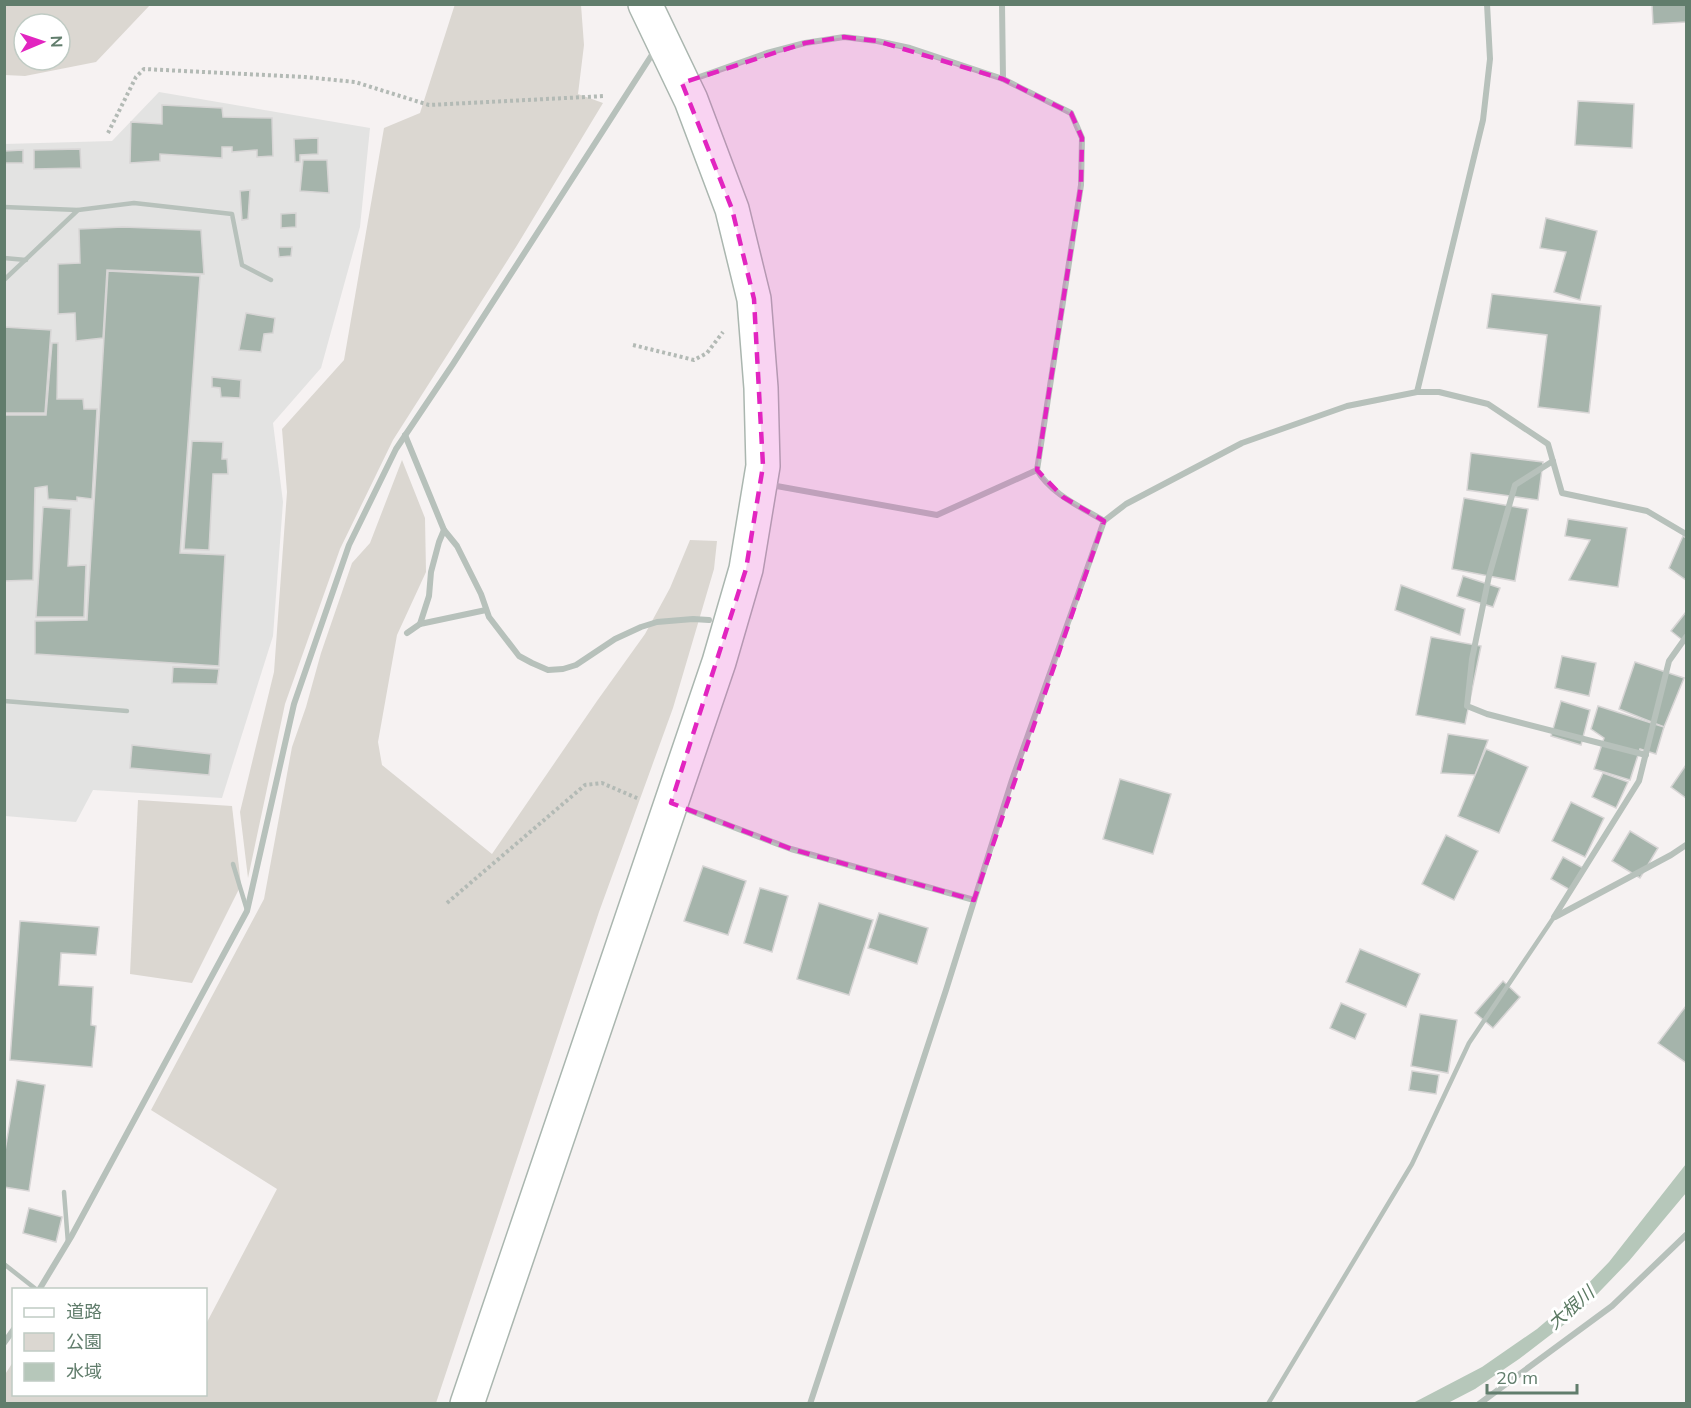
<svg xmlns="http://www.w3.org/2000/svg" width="1691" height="1408" font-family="Mulish,'Noto Sans JP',sans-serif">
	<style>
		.built { fill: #e3e3e2 }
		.green { fill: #dbd7d1; fill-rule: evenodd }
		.water { fill: #b6c7ba }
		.building { fill: #a5b4ab; stroke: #d7d5d5; stroke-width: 1.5 }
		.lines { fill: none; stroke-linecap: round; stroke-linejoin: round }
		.secondary-casing { stroke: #aab6af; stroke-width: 36 }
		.path { stroke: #b3bab5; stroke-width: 4; stroke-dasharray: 3 3; stroke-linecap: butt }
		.lane { stroke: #b7c1bb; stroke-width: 4.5 }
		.street { stroke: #b7c1bb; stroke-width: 6 }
		.secondary { stroke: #fff; stroke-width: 33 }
		.marked { fill: #e225c0; fill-opacity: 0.2; stroke: #e225c0; stroke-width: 4.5; stroke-dasharray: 12 8; stroke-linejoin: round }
		.labels { text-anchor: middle; stroke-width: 6; stroke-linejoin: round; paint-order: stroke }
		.water-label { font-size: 18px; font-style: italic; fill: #5b7962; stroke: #fff }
	</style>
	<rect width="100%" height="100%" fill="#f6f2f2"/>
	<polygon class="built" points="159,92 370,128 360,227 321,368 273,423 283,502 273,636 222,798 93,790 76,822 5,816 4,144 112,141"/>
	<g class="green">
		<polygon points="455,4 581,5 584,45 578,94 603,103 516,247 393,440 340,549 285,704 248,878 240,812 274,672 287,492 282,429 344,360 384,128 420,113"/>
		<path d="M4 5 5 4 150 5 96 62 25 76 5 75ZM24 24H60V60H24Z"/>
		<polygon points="402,460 425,518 426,572 397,635 378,742 382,765 492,854 597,701 645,634 670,588 690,540 717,541 714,569 673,708 599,912 436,1403 5,1403 4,1376 13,1362 14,1394 206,1394 206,1324 277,1189 151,1110 264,899 292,747 306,707 321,653 352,563 370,543"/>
		<polygon points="138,800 232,806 241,885 192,983 130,974"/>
	</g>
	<polygon class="water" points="1686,1164 1686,1193 1629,1261 1579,1313 1519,1359 1475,1389 1448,1403 1413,1403 1482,1367 1537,1329 1578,1294 1609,1262"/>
	<g class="building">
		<polygon points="1652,4 1686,4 1686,22 1653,24"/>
		<polygon points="1578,101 1634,104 1632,148 1575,145"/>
		<polygon points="162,105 222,108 223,117 272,118 273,156 257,157 257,150 232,152 232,147 222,147 222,158 160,154 160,161 130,163 131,122 162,124"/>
		<polygon points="318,138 318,154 300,155 300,162 295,162 294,139"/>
		<polygon points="80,149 81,168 34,169 34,150"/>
		<polygon points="23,150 23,163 4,163 4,151"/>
		<polygon points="303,160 327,160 329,193 300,191"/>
		<polygon points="250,190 248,219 242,220 240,191"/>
		<polygon points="296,213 296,227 281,228 281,214"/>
		<polygon points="1546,218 1597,231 1580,300 1554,292 1566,252 1540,248"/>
		<polygon points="123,227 201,230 204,274 107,270 103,338 76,341 75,313 58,314 58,264 80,263 79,229"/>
		<polygon points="278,247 292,247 291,256 279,257"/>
		<polygon points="108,271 200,276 180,553 225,555 219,666 35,654 35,621 87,620"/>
		<polygon points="1492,294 1601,306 1589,413 1538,407 1547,335 1487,328"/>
		<polygon points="246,313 275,318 273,333 264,334 261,352 239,350"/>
		<polygon points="4,327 51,330 45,413 4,413"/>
		<polygon points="52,343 58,343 57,399 83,399 84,409 97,409 92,499 77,497 77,501 48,499 47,486 35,488 33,580 4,581 4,415 46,415"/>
		<polygon points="212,377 241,380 240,398 221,397 220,388 212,387"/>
		<polygon points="192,441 223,442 222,459 227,459 228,474 213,474 209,550 184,549"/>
		<polygon points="1471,453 1543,462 1538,500 1467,490"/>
		<polygon points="1464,498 1528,509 1515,581 1452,569"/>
		<polygon points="43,507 71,509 68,566 86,565 84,617 36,617"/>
		<polygon points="1568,519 1627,528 1618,587 1569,580 1590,540 1565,536"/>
		<polygon points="1683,536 1686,538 1686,580 1669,568"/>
		<polygon points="1463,576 1500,588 1493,607 1457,596"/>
		<polygon points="1401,585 1465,609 1460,635 1395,610"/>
		<polygon points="1686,612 1686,643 1671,631"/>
		<polygon points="1431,637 1481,646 1465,724 1416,715"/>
		<polygon points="1562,656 1596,663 1589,696 1555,688"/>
		<polygon points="1635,662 1684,678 1664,727 1619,709"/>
		<polygon points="173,667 219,669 217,684 172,683"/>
		<polygon points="1561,701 1590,710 1581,745 1551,736"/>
		<polygon points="1598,706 1664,727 1656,754 1640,749 1630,780 1594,769 1604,738 1591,729"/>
		<polygon points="1448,734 1488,740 1475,775 1441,773"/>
		<polygon points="132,745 211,754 209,775 130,768"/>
		<polygon points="1486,749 1528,767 1499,833 1458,816"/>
		<polygon points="1686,765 1686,798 1671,787"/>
		<polygon points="1603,773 1628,782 1616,808 1592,797"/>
		<polygon points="1120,779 1171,794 1153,854 1103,839"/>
		<polygon points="1571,802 1604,818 1585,857 1552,841"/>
		<polygon points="1630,831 1658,848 1640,878 1612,861"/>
		<polygon points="1446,835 1478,851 1454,900 1422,884"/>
		<polygon points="1563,857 1585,869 1572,891 1551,879"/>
		<polygon points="703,866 746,881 728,935 684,921"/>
		<polygon points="760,888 788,896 772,952 744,943"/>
		<polygon points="819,903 873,920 849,995 797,979"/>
		<polygon points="879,913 928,928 917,964 868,948"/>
		<polygon points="20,921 99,927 96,955 61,953 59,985 93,987 91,1025 96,1026 92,1067 10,1060"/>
		<polygon points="1360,949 1420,974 1406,1007 1346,982"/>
		<polygon points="1503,981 1520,997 1493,1028 1475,1013"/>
		<polygon points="1341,1003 1366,1014 1355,1039 1330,1028"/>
		<polygon points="1686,1006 1686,1061 1685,1062 1658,1043"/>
		<polygon points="1420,1014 1457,1020 1448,1073 1411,1066"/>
		<polygon points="1412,1071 1439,1075 1436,1094 1409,1090"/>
		<polygon points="17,1080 45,1085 29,1191 4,1187 4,1157"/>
		<polygon points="29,1208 62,1217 56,1242 23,1233"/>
	</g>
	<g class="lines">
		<g class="secondary-casing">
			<polyline id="secondary" points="467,1404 719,662 746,569 763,466 761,388 754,299 732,209 691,100 645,4"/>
		</g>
		<g class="path">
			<polyline points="108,133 136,77 144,69 305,77 355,82 429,105 605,96"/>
			<polyline points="633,345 694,360 707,353 723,332"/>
			<polyline points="447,903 585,785 602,783 639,799"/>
		</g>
		<g class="lane">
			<polyline points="4,207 78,210"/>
			<polyline points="4,258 26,260"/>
			<polyline points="4,280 78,210 134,203 232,214 242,265 271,280"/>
			<polyline points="4,701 127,711"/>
			<polyline points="233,864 247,910"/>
			<polyline points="64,1192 68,1243"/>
			<polyline points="4,1264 37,1290"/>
			<polyline points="1268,1404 1412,1164 1469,1043 1554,917"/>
		</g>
		<g class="street">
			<polyline points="1002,4 1003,79"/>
			<path d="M691 80 767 53 805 43 844 37 877 41 910 48 1003 79 1071 113 1082 138 1081 185 1037 470C1051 494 1081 507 1104 521"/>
			<polyline points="1417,392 1483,120 1490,59 1487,4"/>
			<polyline points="405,435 444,530 457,546 481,594 489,617 519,656 532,663 548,670 563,669 576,665 615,639 641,627 657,622 693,619 709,620"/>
			<polyline points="1553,461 1515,485 1489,576 1472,659 1467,706 1487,714 1646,755"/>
			<polyline points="771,485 937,515 1037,470"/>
			<polyline points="420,624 429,596 431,572 439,542 444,530"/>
			<polyline points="407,633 420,624 486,610"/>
			<polyline points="681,807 791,849 974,900"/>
			<polyline points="1554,917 1639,781 1669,661 1686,637"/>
			<polyline points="1555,917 1671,855 1686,845"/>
			<polyline points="39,1290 71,1237 247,911 294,704 349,545 396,449 453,364 655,50"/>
			<polyline points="4,1343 14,1329"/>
			<polyline points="810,1404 946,990 1012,780 1104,521 1126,504 1242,443 1347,406 1417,392 1439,392 1488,404 1548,444 1562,493 1647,511 1686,534"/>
			<polyline points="1479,1404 1612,1306 1686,1235"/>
		</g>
		<use href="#secondary" class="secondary"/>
	</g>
	<path class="marked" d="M844 37 877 41 1003 79 1071 113 1082 138 1081 185 1037 470 1063 497 1104 521 974 900 791 849 671 803 746 569 763 466 754 299 732 209 682 83 805 43Z"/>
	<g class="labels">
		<g class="water-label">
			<text transform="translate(1571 1308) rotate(-41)" y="6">大根川</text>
		</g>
	</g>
	<rect width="1691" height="1408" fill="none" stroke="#617d6c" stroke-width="12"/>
	<rect x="12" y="1288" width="195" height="108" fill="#ffffff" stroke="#c0cbc4" stroke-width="1.5"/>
	<rect x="24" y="1308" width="30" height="9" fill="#ffffff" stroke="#c0cbc4" stroke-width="1.5"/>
	<text x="66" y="1318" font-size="18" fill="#617d6c">道路</text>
	<rect x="24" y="1333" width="30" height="18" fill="#dbd7d1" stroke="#c0cbc4" stroke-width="1.5"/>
	<text x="66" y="1348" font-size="18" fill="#617d6c">公園</text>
	<rect x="24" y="1363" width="30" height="18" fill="#b6c7ba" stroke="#c0cbc4" stroke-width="1.5"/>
	<text x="66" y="1378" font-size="18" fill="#617d6c">水域</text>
	<g transform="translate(42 42) rotate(88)"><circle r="28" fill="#ffffff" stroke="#c0cbc4" stroke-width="1.5"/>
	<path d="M0-4.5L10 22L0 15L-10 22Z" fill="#e225c0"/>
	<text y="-9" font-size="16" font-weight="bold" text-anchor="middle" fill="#617d6c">N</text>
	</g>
	<path d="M1487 1384v9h90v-9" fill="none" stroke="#617d6c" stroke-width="3"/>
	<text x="1496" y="1384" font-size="18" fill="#617d6c" stroke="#ffffff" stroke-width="4.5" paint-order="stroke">20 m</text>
</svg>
